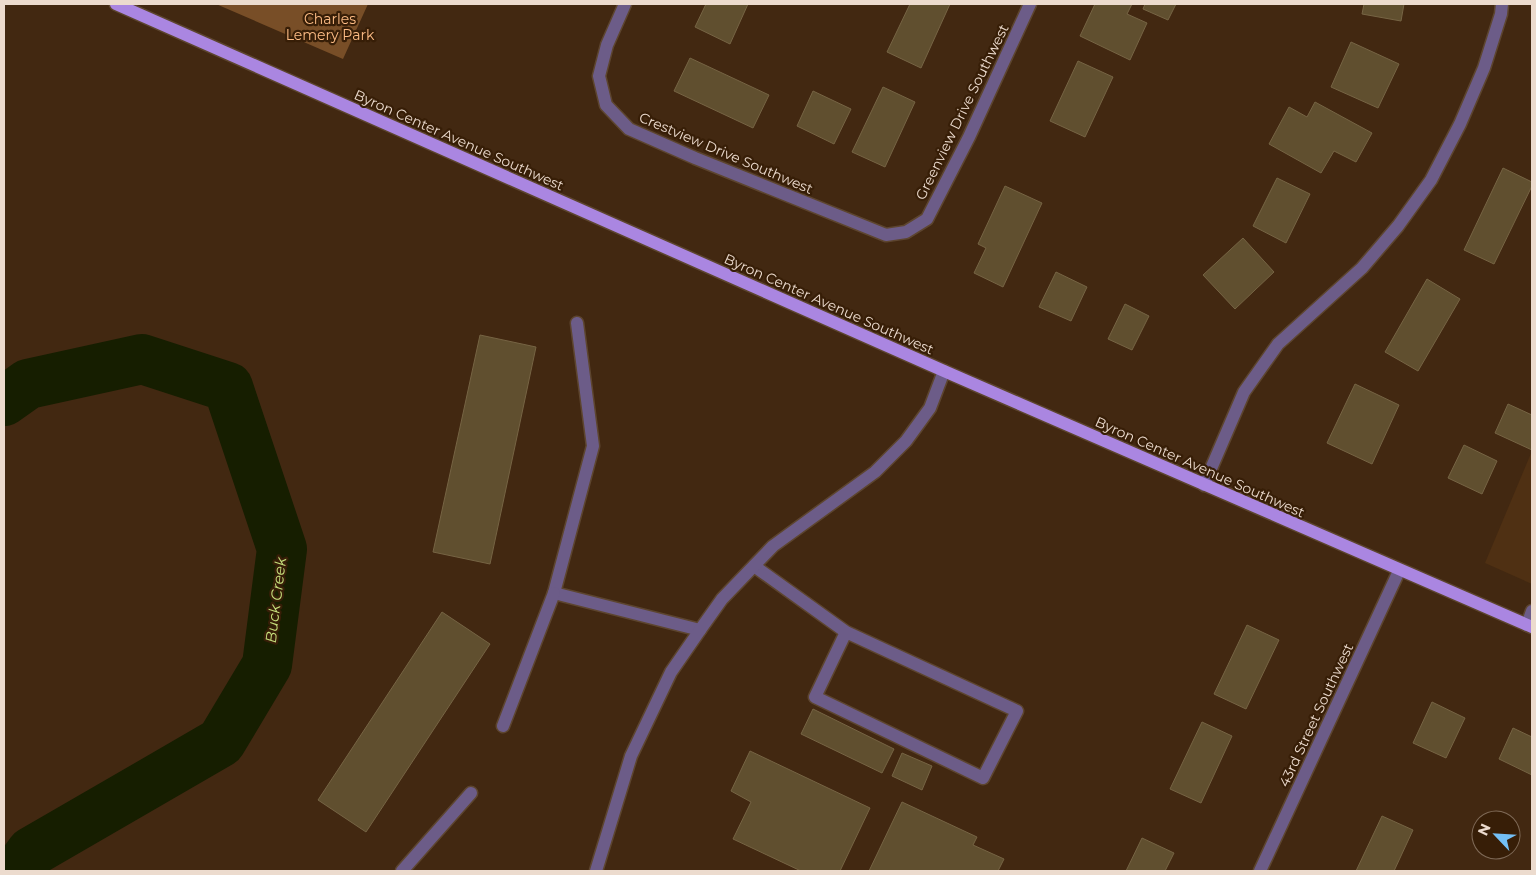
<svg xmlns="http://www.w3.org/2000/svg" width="1536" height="875" font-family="Montserrat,sans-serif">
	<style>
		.built { fill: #4f3013 }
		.green { fill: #784e27 }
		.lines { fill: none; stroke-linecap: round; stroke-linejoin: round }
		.river { stroke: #161e00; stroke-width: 50 }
		.building { fill: #604f2f; stroke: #766444 }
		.service-casing { stroke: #5d452f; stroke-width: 15 }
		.minor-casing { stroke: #5d452f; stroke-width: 15 }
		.primary-casing { stroke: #5d452f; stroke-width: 15 }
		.service { stroke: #6c5c88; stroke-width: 12 }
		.minor { stroke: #6c5c88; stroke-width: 12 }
		.primary { stroke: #aa86e1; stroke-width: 12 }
		.labels { text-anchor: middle; stroke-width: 4.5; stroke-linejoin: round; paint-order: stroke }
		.park-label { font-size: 14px; fill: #febd86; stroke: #371e07 }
		.street-label { font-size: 14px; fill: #ecdbce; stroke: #371e07 }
		.water-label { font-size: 15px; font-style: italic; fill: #c7e07d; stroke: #371e07 }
	</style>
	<rect width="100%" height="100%" fill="#422811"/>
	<polygon class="built" points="1532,451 1532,584 1485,563"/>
	<polygon class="green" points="216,4 368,4 343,59"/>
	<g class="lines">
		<polyline class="river" points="4,401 28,384 142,359 228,387 282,549 267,665 221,742 31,852 17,871"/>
	</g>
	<g class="building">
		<polygon points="706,4 748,4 730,44 695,27"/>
		<polygon points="910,4 950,4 921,68 887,52"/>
		<polygon points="1095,4 1132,4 1127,14 1147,23 1130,60 1080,36"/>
		<polygon points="1145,4 1176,4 1168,20 1143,9"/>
		<polygon points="1364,4 1404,4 1401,21 1362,14"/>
		<polygon points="1351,42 1399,64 1378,108 1331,87"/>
		<polygon points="690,58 769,95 753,128 674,91"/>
		<polygon points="1078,61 1113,77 1085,137 1050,121"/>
		<polygon points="883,87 915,102 885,167 852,152"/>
		<polygon points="813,91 851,109 834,144 797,126"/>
		<polygon points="1315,102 1372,133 1356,162 1334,151 1321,173 1269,144 1289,107 1307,117"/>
		<polygon points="1503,168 1532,182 1532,186 1494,264 1464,250"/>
		<polygon points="1277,178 1310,194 1286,243 1253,226"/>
		<polygon points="1005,186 1042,203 1003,287 974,273 986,248 978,244"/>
		<polygon points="1243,238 1274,272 1235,309 1203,275"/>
		<polygon points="1056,272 1087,287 1071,321 1039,307"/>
		<polygon points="1427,279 1460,299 1418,371 1385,352"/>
		<polygon points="1125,304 1149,316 1132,350 1108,339"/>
		<polygon points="480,335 536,347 490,564 433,552"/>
		<polygon points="1355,384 1399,405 1372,464 1327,443"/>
		<polygon points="1508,404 1532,415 1532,450 1495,433"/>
		<polygon points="1464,445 1497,461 1482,494 1448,478"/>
		<polygon points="442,612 490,644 366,832 318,800"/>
		<polygon points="1247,625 1279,640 1246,709 1214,694"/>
		<polygon points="1432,702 1465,718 1446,758 1413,743"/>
		<polygon points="813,709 894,749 882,773 801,734"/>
		<polygon points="1202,722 1232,736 1201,803 1170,789"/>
		<polygon points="1513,728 1532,737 1532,775 1499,759"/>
		<polygon points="750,751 870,808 840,871 801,871 733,839 751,802 731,791"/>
		<polygon points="902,753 932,766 922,790 892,776"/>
		<polygon points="902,802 977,837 973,845 1004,859 998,871 869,871"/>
		<polygon points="1382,816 1413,830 1394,871 1356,871"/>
		<polygon points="1142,838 1174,853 1165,871 1126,871"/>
	</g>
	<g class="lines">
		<g class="service-casing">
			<g id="service">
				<polyline points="577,323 593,446 554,593 700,630"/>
				<polyline points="754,566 846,632 1017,711 983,778 815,697 846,632"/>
				<polyline points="1527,625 1532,611"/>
				<polyline points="503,726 554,593"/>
				<polyline points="402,871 471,793"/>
			</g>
		</g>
		<g class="minor-casing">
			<g id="minor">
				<polyline points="625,4 607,45 599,76 606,105 629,129 695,158 886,235 906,232 927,219 969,137 1030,4"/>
				<polyline points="1204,485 1244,392 1278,344 1362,268 1398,226 1431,180 1460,124 1484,68 1501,14 1502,4"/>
				<polyline points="596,871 631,756 671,672 700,630 722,599 773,546 875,472 906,441 930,408 944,371"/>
				<polyline points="1260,871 1399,571"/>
			</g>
		</g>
		<g class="primary-casing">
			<polyline id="primary" points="116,4 944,371 1532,627"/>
		</g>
		<use href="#service" class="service"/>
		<use href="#minor" class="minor"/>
		<use href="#primary" class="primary"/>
	</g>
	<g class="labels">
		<g class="park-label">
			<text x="330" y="24">Charles<tspan x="330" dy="16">Lemery Park</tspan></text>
		</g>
		<g class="street-label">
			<text transform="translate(962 112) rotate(-64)" y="5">Greenview Drive Southwest</text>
			<text transform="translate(459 140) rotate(24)" y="5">Byron Center Avenue Southwest</text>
			<text transform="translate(726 153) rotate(23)" y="5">Crestview Drive Southwest</text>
			<text transform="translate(829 304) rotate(24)" y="5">Byron Center Avenue Southwest</text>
			<text transform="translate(1200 467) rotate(24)" y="5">Byron Center Avenue Southwest</text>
			<text transform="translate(1316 715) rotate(-65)" y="5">43rd Street Southwest</text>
		</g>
		<g class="water-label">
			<text transform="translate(276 600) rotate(-83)" y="5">Buck Creek</text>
		</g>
	</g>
	<rect width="1536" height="875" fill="none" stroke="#ecdbce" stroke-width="10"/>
	<g transform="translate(1496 835) rotate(295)"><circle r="24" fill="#371e07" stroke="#7f6a57"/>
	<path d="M0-4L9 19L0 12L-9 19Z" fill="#74c0f6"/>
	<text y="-8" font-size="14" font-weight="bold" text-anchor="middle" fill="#ecdbce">N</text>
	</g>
</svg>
